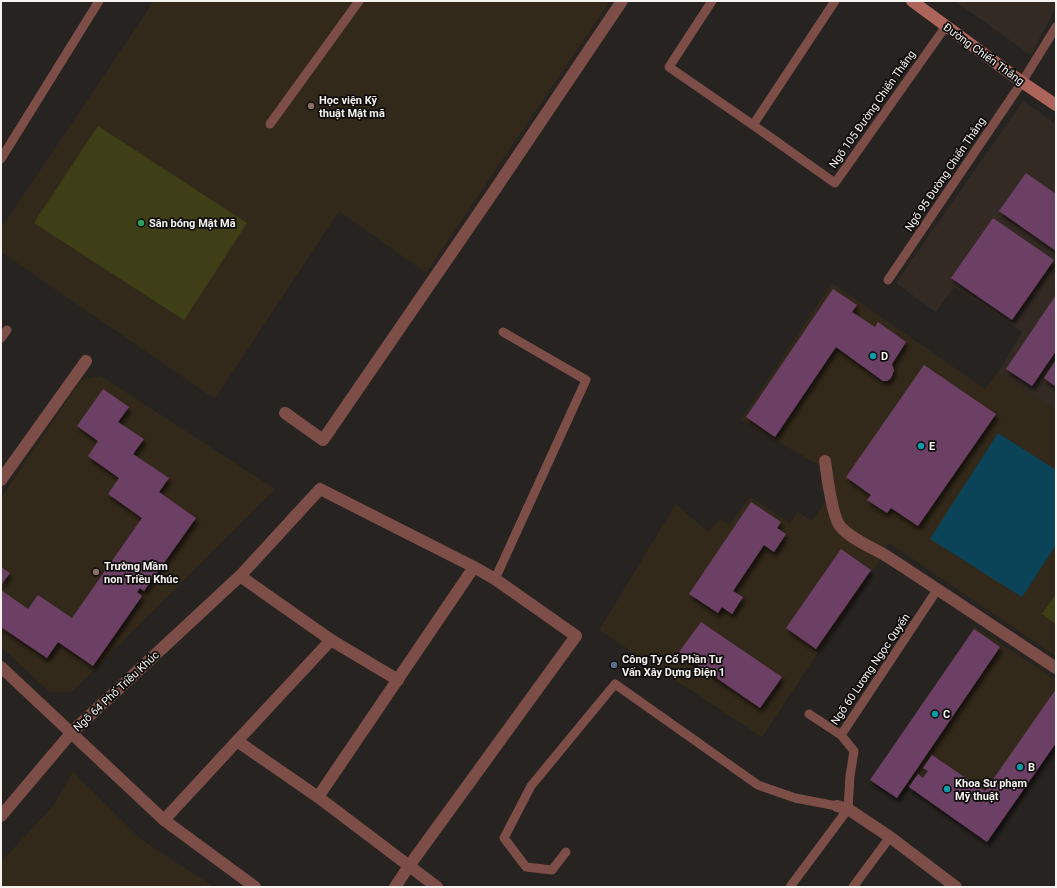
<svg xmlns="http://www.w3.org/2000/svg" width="1057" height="888" font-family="Roboto,sans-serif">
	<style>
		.built { fill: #342a24 }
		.education { fill: #33291a }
		.green { fill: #3e3f16 }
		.water { fill: #0b4458 }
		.building { fill: #6c4065; filter: url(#shadow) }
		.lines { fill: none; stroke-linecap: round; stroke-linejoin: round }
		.lane { stroke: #7c4e47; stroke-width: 9 }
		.street { stroke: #7c4e47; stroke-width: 12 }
		.secondary { stroke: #ad645b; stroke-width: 12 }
		.education-dot { fill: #8d6e63; stroke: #0e0d0b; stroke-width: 1.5 }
		.leisure-dot { fill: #2e9e5b; stroke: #0e0d0b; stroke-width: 1.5 }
		.culture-dot { fill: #0f9aa8; stroke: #0e0d0b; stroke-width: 1.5 }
		.service-dot { fill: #5c6f8a; stroke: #0e0d0b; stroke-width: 1.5 }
		.labels { text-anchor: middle; stroke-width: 3.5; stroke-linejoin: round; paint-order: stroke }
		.street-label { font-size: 11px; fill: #f5f2f0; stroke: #0e0d0b }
		.poi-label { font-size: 11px; font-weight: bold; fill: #f5f2f0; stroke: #0e0d0b; text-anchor: start }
	</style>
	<defs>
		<filter id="shadow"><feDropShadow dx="2.5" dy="4.5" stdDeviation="2" flood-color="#0009"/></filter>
	</defs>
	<rect width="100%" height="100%" fill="#272320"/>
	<g class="built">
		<polygon points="955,1 1056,1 1056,7 1031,55"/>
		<polygon points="1023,101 1056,124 1056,411 998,372 1022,332 954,287 936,312 896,283"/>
	</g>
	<g class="education">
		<polygon points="154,1 610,1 426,273 339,211 215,399 1,252 1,228"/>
		<polygon points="832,283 985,389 998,372 1056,411 1056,656 889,543 879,561 762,737 599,630 676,504 708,532 720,519 729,525 750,497 790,523 798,512 812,521 834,490 824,468 741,420"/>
		<polygon points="101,376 275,489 72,692 50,692 1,647 1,498 81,380"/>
		<polygon points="975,627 1056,680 1056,743 962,824 906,785 897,798 870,780"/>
		<polygon points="73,772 142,840 214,887 1,887 1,862 53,806"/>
	</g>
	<g class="green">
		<polygon points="98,126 247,223 184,320 34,223"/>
		<polygon points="1056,594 1056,624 1042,614"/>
	</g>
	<polygon class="water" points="998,433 1056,470 1056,545 1022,597 930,539"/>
	<g class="building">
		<polygon points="1026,173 1056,194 1056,251 999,211"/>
		<polygon points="993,218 1054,260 1012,320 951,278"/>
		<polygon points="833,289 857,305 852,312 875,327 878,322 906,342 892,364 894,370 892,376 890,379 887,381 883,381 836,347 775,437 746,417"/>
		<polygon points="1056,295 1056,351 1032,386 1006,369"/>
		<polygon points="1056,360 1056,387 1044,378"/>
		<polygon points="924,365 996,414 918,526 891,508 887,513 867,500 871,495 846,477"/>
		<polygon points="103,389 129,407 118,422 144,439 133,454 169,478 159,492 196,518 144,591 140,588 137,592 142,596 93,666 58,642 47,658 1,627 1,590 28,609 38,595 72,618 142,518 108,494 119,478 88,456 98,441 77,426"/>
		<polygon points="751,502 781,522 777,528 786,534 774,552 764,545 733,591 743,597 732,614 722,607 718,613 689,594"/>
		<polygon points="841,549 871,570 816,649 786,628"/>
		<polygon points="1,567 10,573 1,585"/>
		<polygon points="701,622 782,677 760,708 679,652"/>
		<polygon points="974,629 1000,647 897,798 870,780"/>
		<polygon points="1056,689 1056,743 987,842 909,787 918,774 923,778 928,771 923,768 932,755 985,791"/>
	</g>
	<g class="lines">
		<g class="lane">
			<polyline points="712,1 669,67 753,125 835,1"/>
			<polyline points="270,124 359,1"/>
			<polyline points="753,125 835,183 946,26"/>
			<polyline points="1,159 99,1"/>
			<polyline points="888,280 1022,82 1056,27"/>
			<polyline points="1,338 7,330"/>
			<polyline points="495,579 586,380 503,332"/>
			<polyline points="809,714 841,735"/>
			<polyline points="566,852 552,870 526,867 504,838 531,786 615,684 758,785 795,798 837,806"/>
			<polyline points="790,887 848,809 850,776 854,751 841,735 937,590"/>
			<polyline points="853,887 890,837"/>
		</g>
		<g class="street">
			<polyline points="285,413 323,440 494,191 622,1"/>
			<path d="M825 461C827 476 832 516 840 526 850 539 874 548 888 557 945 594 1000 631 1056 668"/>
			<polyline points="1,480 86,361"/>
			<polyline points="240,576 331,640 398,680"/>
			<polyline points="331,640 237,741 318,797 437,887"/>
			<polyline points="1,667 164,820 255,887"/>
			<polyline points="318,797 474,567"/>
			<polyline points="837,806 848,809 890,837 956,887"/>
			<polyline points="1,816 72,732 240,576 320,489 474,567 495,579 576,636 409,866 395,887"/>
			<polyline points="164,820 237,741"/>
		</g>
		<polyline class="secondary" points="912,1 1022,82 1056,105"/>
	</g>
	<g class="education-dot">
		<circle cx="311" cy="106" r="4"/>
		<circle cx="96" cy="572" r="4"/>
	</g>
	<circle class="leisure-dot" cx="141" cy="223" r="4"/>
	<g class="culture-dot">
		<circle cx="873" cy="356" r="4"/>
		<circle cx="921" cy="446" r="4"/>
		<circle cx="935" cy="714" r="4"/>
		<circle cx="1020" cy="767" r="4"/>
		<circle cx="947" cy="789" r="4"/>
	</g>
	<circle class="service-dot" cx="614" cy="665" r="4"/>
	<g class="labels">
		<g class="street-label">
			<text transform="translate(984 54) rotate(36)" y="4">Đường Chiến Thắng</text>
			<text transform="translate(872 109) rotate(-55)" y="4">Ngõ 105 Đường Chiến Thắng</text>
			<text transform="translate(945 174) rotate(-56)" y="4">Ngõ 95 Đường Chiến Thắng</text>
			<text transform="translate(870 669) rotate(-56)" y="4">Ngõ 60 Lương Ngọc Quyến</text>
			<text transform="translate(116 691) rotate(-43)" y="4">Ngõ 64 Phố Triều Khúc</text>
		</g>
		<g class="poi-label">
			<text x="319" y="104">Học viện Kỹ<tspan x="319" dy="13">thuật Mật mã</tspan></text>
			<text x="149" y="227">Sân bóng Mật Mã</text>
			<text x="881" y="360">D</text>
			<text x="929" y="450">E</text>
			<text x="104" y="570">Trường Mầm<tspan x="104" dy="13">non Triều Khúc</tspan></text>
			<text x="622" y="663">Công Ty Cổ Phần Tư<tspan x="622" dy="13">Vấn Xây Dựng Điện 1</tspan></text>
			<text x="943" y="718">C</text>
			<text x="1028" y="771">B</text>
			<text x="955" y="787">Khoa Sư phạm<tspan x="955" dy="13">Mỹ thuật</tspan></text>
		</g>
	</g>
	<rect width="1057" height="888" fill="none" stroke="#f5f2f0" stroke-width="4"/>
</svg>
